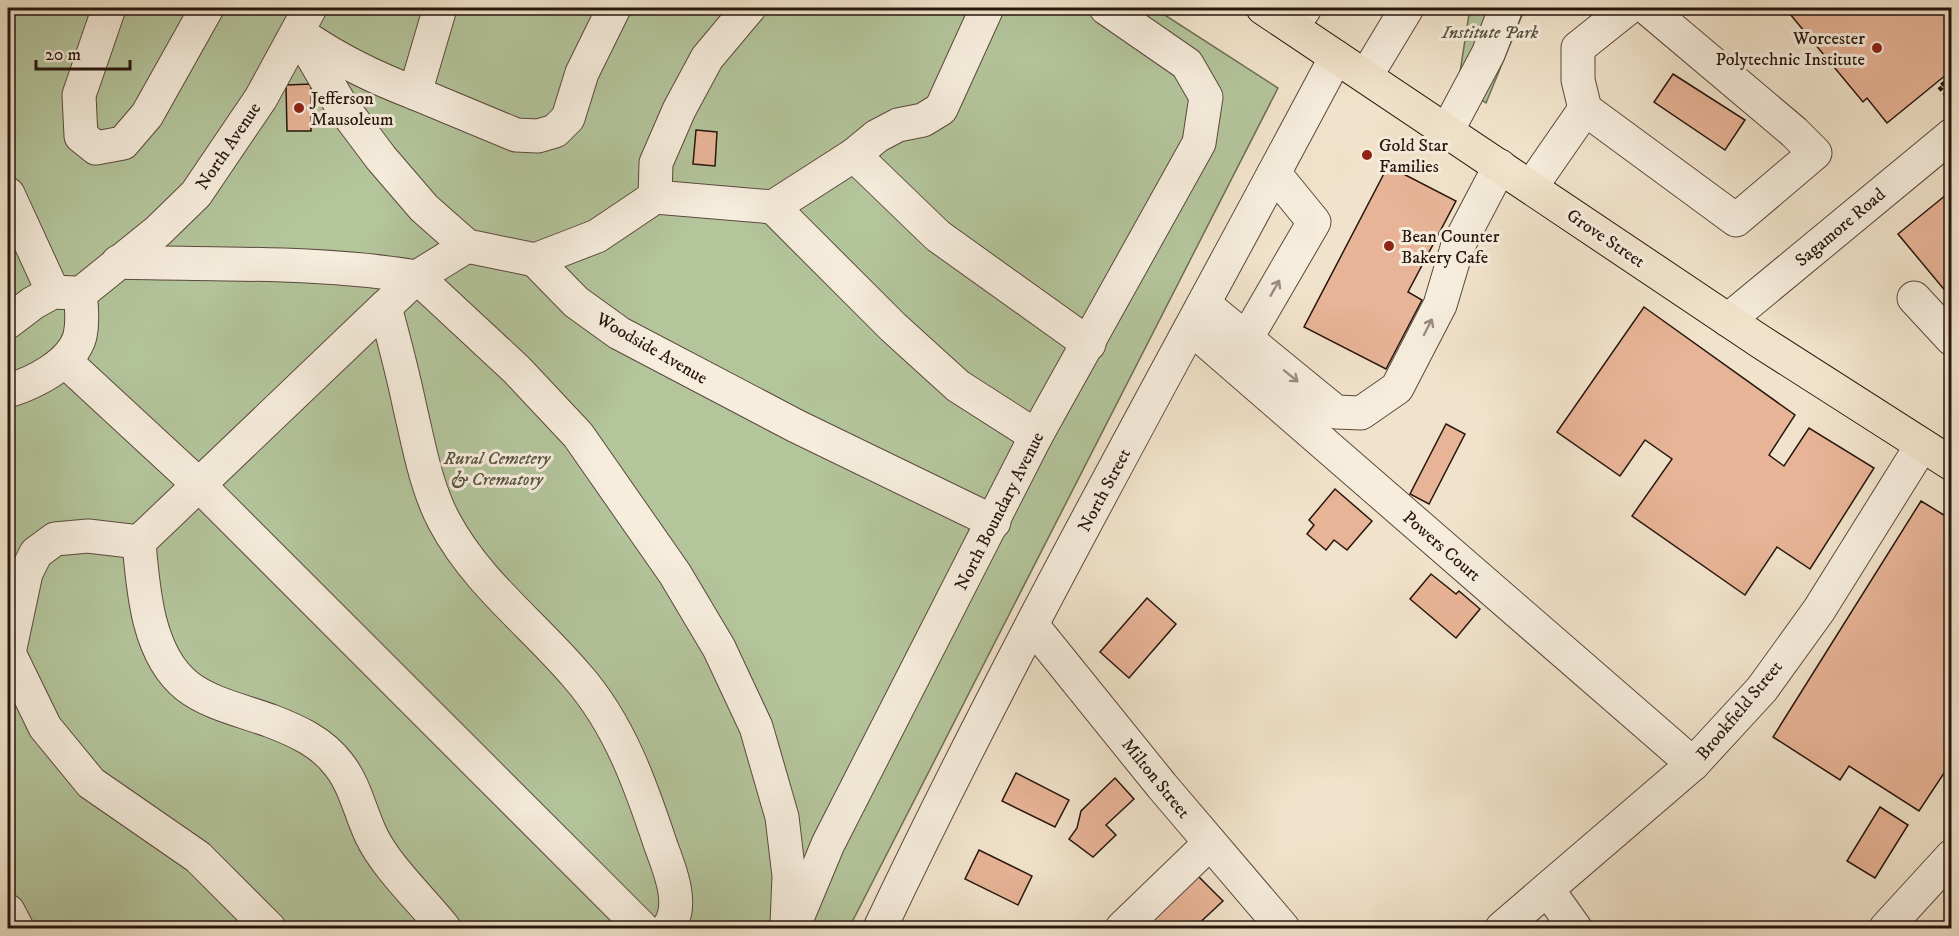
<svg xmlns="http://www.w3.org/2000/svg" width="1959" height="936" font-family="'IM FELL DW Pica',serif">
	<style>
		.green { fill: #b4c59c; stroke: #6e6e55; stroke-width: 1.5 }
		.building { fill: #e8b497; stroke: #27160e; stroke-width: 1.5 }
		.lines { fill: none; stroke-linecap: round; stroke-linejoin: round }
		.minor-casing { stroke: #5a493d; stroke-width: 35 }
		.major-casing { stroke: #27160e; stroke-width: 35 }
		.path { stroke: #27160e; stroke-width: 4; stroke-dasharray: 4.5 3; stroke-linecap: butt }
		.minor { stroke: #f6eddd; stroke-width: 33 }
		.major { stroke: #f1e3cb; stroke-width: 33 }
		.oneway { stroke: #998c80 }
		.poi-dot { fill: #8f2418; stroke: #f6eddd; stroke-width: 2 }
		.labels { text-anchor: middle; stroke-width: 6; stroke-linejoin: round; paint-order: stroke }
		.park-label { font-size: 18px; font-style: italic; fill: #585340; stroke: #f6eddd }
		.poi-label { font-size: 18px; fill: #27160e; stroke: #f6eddd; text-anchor: start }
		.street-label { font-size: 18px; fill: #27160e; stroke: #f6eddd }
	</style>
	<rect width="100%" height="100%" fill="#f1e3cb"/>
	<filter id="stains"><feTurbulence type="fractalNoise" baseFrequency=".00333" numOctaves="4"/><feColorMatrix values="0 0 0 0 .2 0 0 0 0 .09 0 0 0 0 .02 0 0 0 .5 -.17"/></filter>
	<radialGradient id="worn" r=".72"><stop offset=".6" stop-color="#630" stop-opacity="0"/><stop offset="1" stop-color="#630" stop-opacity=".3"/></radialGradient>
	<g class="green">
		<polygon points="8,8 1154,8 1278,88 849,928 8,928"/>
		<polygon points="1470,8 1525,8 1486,103 1458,85"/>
	</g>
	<g class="building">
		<polygon points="1785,8 1952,8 1952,70 1887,123 1867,98 1863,102"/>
		<polygon points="1673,74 1745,120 1725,150 1654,102"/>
		<polygon points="311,84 311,131 287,131 286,85"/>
		<polygon points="696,130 717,132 715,166 693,164"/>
		<polygon points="1388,166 1456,201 1408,292 1422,300 1386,369 1304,327"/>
		<polygon points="1952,190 1952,299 1898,234"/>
		<polygon points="1644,307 1795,415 1769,455 1784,466 1809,428 1874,468 1810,569 1777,547 1745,595 1632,516 1672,459 1645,440 1620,476 1557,432"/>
		<polygon points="1446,424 1465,434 1429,504 1410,494"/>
		<polygon points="1335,489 1372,521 1347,550 1334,540 1326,550 1307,534 1314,525 1309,520"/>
		<polygon points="1921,501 1952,520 1952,761 1919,811 1849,766 1840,780 1773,737"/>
		<polygon points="1431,574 1456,594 1459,591 1480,609 1456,638 1410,599"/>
		<polygon points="1147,598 1176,624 1129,678 1100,652"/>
		<polygon points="1016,773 1069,800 1055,827 1002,801"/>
		<polygon points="1115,778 1134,799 1106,825 1116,835 1093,857 1069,839 1077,828 1081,811"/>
		<polygon points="1880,807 1908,825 1875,878 1847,861"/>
		<polygon points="979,850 1032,876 1018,905 965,879"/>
		<polygon points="1196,874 1223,901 1194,928 1127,928"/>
	</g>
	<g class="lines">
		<g class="minor-casing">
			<g id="minor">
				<polyline points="109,8 79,95 81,136 96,148 123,143 147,115 207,8"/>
				<polyline points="440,8 415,93 516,135 538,136 555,131 568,118 582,73 614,8"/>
				<polyline points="1292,27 1305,8"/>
				<polyline points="298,32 339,102 381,158 424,208 467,246 535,260 576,302 619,333 796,426 994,522"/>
				<path d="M305 37C340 61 375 78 415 93"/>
				<polyline points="1366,76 1407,8"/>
				<polyline points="1585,109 1578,80 1578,48 1628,8"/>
				<polyline points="1447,131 1488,54 1506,8"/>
				<polyline points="854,155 877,136 898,125 923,120 941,109 987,8"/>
				<polyline points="1531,187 1585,109 1736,220 1815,153 1794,132 1647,8"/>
				<polyline points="8,194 53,292"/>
				<polyline points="655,197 773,207"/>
				<polyline points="535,260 597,236 655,197 656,163 679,110 707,58 749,8"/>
				<path d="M118 262C217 265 318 261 417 277L467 246"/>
				<polyline points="80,294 158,231 196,194 261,98 310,8"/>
				<polyline points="1914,298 1952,339"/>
				<polyline points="1204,304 1336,412 1361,413 1397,388 1440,305 1457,248 1500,166"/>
				<polyline points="385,307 417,277 517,370 578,435 675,574 719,648 756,727 782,817 789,876 787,924"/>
				<polyline points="1728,320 1952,135"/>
				<polyline points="8,322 33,303 53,292 75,293"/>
				<polyline points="1191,328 1693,764"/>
				<polyline points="1246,339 1314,222 1274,173"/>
				<polyline points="65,361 198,484 642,928"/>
				<path d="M8 391C33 383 72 365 80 336 83 322 82 308 80 294"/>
				<polyline points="1036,436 958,386 893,327 773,207 854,155 938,236 1089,344"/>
				<polyline points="139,542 88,536 55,539 36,553 26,573 9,653 45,727 91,783 198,857 269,928"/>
				<polyline points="1032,625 1162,786 1283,928"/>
				<polyline points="1548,890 1575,928"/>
				<polyline points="8,911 17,928"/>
				<path d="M444 928C422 900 386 867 371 835 360 812 355 785 339 765 322 742 297 731 271 721 244 711 210 704 187 686 147 654 143 588 139 542L385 307C394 340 403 374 410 408 419 446 426 487 444 521 477 583 533 624 577 676 620 725 641 786 661 846 670 870 685 906 668 928"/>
				<polyline points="793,928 828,844 1036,436 1199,143 1206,97 1187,64 1106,8"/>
				<path d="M880 928C1020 632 1183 346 1336 57"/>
				<polyline points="1122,928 1210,843"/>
				<polyline points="1502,928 1693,764 1762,689 1819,610 1922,445"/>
				<polyline points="1886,928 1952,856"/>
			</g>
		</g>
		<g class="major-casing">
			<polyline id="major" points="1263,8 1761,342 1952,464"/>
		</g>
		<polyline class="path" points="1947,96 1939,87 1952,77"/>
		<use href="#minor" class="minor"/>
		<use href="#major" class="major"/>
	</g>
	<defs><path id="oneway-shaft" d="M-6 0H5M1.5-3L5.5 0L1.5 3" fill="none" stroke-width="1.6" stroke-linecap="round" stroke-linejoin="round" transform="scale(1.5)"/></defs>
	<g class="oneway">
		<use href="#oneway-shaft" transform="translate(1275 288) rotate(-60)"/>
		<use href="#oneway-shaft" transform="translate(1428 327) rotate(-63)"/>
		<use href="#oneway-shaft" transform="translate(1291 376) rotate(39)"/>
	</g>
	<g class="poi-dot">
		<circle cx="1877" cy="48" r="6"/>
		<circle cx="299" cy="108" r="6"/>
		<circle cx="1367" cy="155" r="6"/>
		<circle cx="1389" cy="246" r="6"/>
	</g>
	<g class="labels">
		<g class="park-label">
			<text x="1490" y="38">Institute Park</text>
			<text x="497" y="464">Rural Cemetery<tspan x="497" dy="21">&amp; Crematory</tspan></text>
		</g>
		<g class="poi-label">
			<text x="1865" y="44" text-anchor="end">Worcester<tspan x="1865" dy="21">Polytechnic Institute</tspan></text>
			<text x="311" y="104">Jefferson<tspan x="311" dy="21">Mausoleum</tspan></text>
			<text x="1379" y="151">Gold Star<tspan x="1379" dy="21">Families</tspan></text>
			<text x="1401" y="242">Bean Counter<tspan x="1401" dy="21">Bakery Cafe</tspan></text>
		</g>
		<g class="street-label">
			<text transform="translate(228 146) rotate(-56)" y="6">North Avenue</text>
			<text transform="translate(1840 227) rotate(-40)" y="6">Sagamore Road</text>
			<text transform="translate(1606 238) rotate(34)" y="6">Grove Street</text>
			<text transform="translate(652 348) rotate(30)" y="6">Woodside Avenue</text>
			<text transform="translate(1104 490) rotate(-62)" y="6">North Street</text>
			<text transform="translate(999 511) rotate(-63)" y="6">North Boundary Avenue</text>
			<text transform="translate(1442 546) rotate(41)" y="6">Powers Court</text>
			<text transform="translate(1739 710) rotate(-50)" y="6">Brookfield Street</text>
			<text transform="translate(1156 778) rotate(51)" y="6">Milton Street</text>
		</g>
	</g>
	<rect width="1959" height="936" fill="none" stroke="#f1e3cb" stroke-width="30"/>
	<rect x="9" y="9" width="1941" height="918" fill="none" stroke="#27160e" stroke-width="3"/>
	<rect x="15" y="15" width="1929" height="906" fill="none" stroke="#27160e" stroke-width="1.5"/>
	<path d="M36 60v9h94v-9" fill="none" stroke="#27160e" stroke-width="3"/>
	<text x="45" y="60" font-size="18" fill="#27160e" stroke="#f6eddd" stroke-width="4.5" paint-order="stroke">20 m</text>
	<rect width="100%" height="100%" filter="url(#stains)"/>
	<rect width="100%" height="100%" fill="url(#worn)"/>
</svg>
